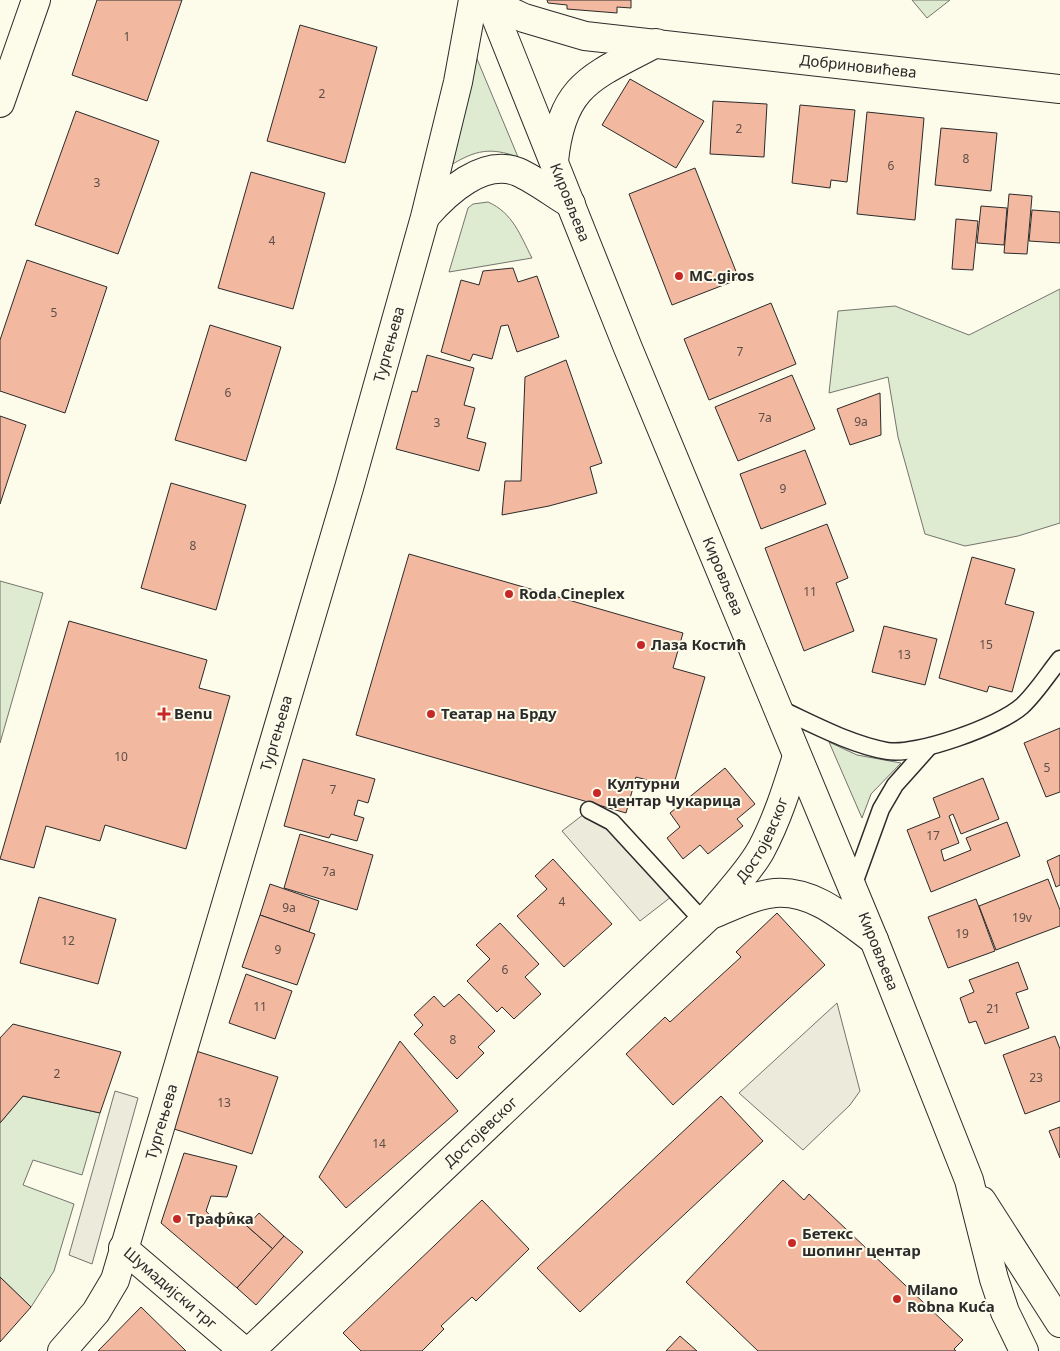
<svg xmlns="http://www.w3.org/2000/svg" width="1060" height="1351" font-family="'Noto Sans',sans-serif">
	<style>
		.green { fill: #deebd1; stroke: #74746e }
		.parking { fill: #eceadb; stroke: #74746e }
		.building { fill: #f2b8a0; stroke: #2b2b2b }
		.lines { fill: none; stroke-linecap: round; stroke-linejoin: round }
		.lane-casing { stroke: #2b2b2b; stroke-width: 19 }
		.street-casing { stroke: #2b2b2b; stroke-width: 30 }
		.secondary-casing { stroke: #2b2b2b; stroke-width: 30 }
		.lane { stroke: #fdfbea; stroke-width: 16 }
		.street { stroke: #fdfbea; stroke-width: 28 }
		.secondary { stroke: #fdfbea; stroke-width: 28 }
		.poi-dot { fill: #c62828; stroke: #fdfbea; stroke-width: 2 }
		.labels { text-anchor: middle; stroke-width: 4; stroke-linejoin: round; paint-order: stroke }
		.number-label { font-size: 12px; fill: #5d4e48 }
		.street-label { font-size: 15px; fill: #2b2b2b; stroke: #fdfbea }
		.poi-label { font-size: 15px; font-weight: bold; fill: #2b2b2b; stroke: #fdfbea; text-anchor: start }
	</style>
	<rect width="100%" height="100%" fill="#fdfbea"/>
	<g class="green">
		<polygon points="912,0 950,0 927,18"/>
		<path d="M472 47 518 157C490 147 476 150 451 165Z"/>
		<path d="M488 202C513 213 520 235 532 258L449 272 468 208 473 204Z"/>
		<polygon points="1060,289 1060,523 1018,536 965,546 925,534 898,437 888,377 829,393 838,311 895,306 969,335"/>
		<polygon points="0,581 43,593 0,743"/>
		<polygon points="829,742 857,755 901,763 871,794 862,818"/>
		<polygon points="23,1096 100,1113 82,1175 33,1160 23,1185 74,1204 54,1271 31,1307 0,1277 0,1123"/>
	</g>
	<g class="parking">
		<polygon points="593,807 671,897 640,921 562,831"/>
		<polygon points="837,1003 860,1091 850,1105 803,1150 739,1093"/>
		<polygon points="115,1091 138,1098 92,1264 69,1255"/>
	</g>
	<g class="building">
		<polygon points="97,0 182,0 147,101 72,75"/>
		<polygon points="547,0 631,0 631,8 617,7 617,13 567,9 567,5 548,3"/>
		<polygon points="300,25 377,47 345,163 267,141"/>
		<polygon points="630,79 704,121 676,168 602,125"/>
		<polygon points="713,101 767,104 764,157 710,154"/>
		<polygon points="800,105 855,110 847,182 831,180 830,188 792,183"/>
		<polygon points="76,111 159,141 118,254 35,225"/>
		<polygon points="867,112 924,118 915,220 857,214"/>
		<polygon points="941,128 997,133 991,191 935,185"/>
		<polygon points="695,168 739,279 672,305 629,194"/>
		<polygon points="251,172 325,193 293,309 218,288"/>
		<polygon points="1009,194 1032,196 1027,254 1004,253"/>
		<polygon points="981,206 1007,208 1004,245 977,243"/>
		<polygon points="1032,210 1060,212 1060,243 1029,241"/>
		<polygon points="956,219 978,221 973,270 952,269"/>
		<polygon points="27,260 107,287 65,413 0,391 0,340"/>
		<polygon points="513,268 518,282 537,276 559,337 517,352 508,325 501,326 492,359 473,354 470,361 441,352 461,280 479,285 483,271"/>
		<polygon points="771,303 796,364 709,400 684,339"/>
		<polygon points="210,325 281,347 246,461 175,440"/>
		<polygon points="427,355 474,368 464,405 475,408 467,438 486,443 479,471 396,449 412,391 417,392"/>
		<polygon points="566,360 602,463 590,467 597,493 549,506 502,515 505,481 521,481 525,377"/>
		<polygon points="792,375 815,429 738,461 715,407"/>
		<polygon points="880,393 881,435 850,445 837,409"/>
		<polygon points="0,416 26,425 0,504"/>
		<polygon points="805,450 826,504 761,529 740,474"/>
		<polygon points="171,483 246,505 216,610 141,588"/>
		<polygon points="827,524 848,578 836,583 854,631 804,651 765,548"/>
		<polygon points="409,554 683,633 673,668 705,677 673,787 636,777 626,813 356,735"/>
		<polygon points="972,557 1015,569 1005,604 1034,612 1012,692 989,686 987,692 939,678"/>
		<polygon points="69,621 207,660 199,688 230,696 186,849 105,825 100,841 46,826 34,868 0,859"/>
		<polygon points="884,626 937,639 925,685 872,672"/>
		<polygon points="1060,728 1060,792 1046,797 1024,743"/>
		<polygon points="303,759 375,779 368,803 358,800 354,815 364,818 357,841 331,834 329,838 284,826"/>
		<polygon points="725,768 755,804 737,819 743,826 708,854 700,845 683,859 667,838 680,827 670,813"/>
		<polygon points="983,778 999,819 961,834 953,814 949,816 959,843 941,850 944,861 971,850 966,838 1007,822 1020,856 931,892 907,830 940,817 933,798"/>
		<polygon points="300,834 373,855 357,910 284,888"/>
		<polygon points="1060,855 1060,885 1056,887 1047,861"/>
		<polygon points="553,859 612,924 564,967 517,916 547,889 535,876"/>
		<polygon points="1048,879 1060,910 1060,926 996,950 979,906"/>
		<polygon points="270,884 319,901 309,932 260,915"/>
		<polygon points="39,897 116,919 98,984 20,963"/>
		<polygon points="976,899 995,951 948,968 928,917"/>
		<polygon points="777,913 825,965 673,1105 626,1054 665,1017 670,1022 741,957 736,952"/>
		<polygon points="260,915 315,934 297,985 242,967"/>
		<polygon points="500,923 539,964 525,977 541,994 514,1019 502,1007 497,1012 467,981 490,959 476,945"/>
		<polygon points="1018,962 1028,989 1016,993 1029,1028 985,1044 976,1021 969,1023 960,998 974,992 969,980"/>
		<polygon points="246,974 292,991 275,1039 229,1023"/>
		<polygon points="459,994 495,1031 478,1047 484,1053 457,1079 414,1034 423,1025 414,1015 434,996 444,1007"/>
		<polygon points="13,1024 121,1052 100,1113 23,1096 0,1123 0,1038"/>
		<polygon points="1055,1036 1060,1049 1060,1101 1025,1114 1003,1055"/>
		<polygon points="400,1041 458,1111 346,1208 319,1177"/>
		<polygon points="196,1051 278,1077 252,1154 171,1128"/>
		<polygon points="721,1096 763,1141 580,1312 537,1268"/>
		<polygon points="1060,1127 1060,1158 1049,1131"/>
		<polygon points="184,1153 237,1166 227,1197 211,1196 206,1211 216,1222 231,1212 273,1249 237,1288 161,1223"/>
		<polygon points="783,1180 804,1200 809,1194 963,1340 954,1349 956,1351 758,1351 686,1282"/>
		<polygon points="482,1200 529,1249 476,1301 472,1297 441,1326 444,1329 422,1351 361,1351 343,1333"/>
		<polygon points="259,1213 284,1236 273,1249 247,1226"/>
		<polygon points="284,1236 303,1252 256,1305 237,1288"/>
		<polygon points="0,1277 31,1307 0,1342"/>
		<polygon points="141,1307 186,1351 98,1351"/>
		<polygon points="680,1336 697,1351 666,1351"/>
	</g>
	<g class="lines">
		<g class="lane-casing">
			<g id="lane">
				<path d="M778 708C813 724 849 744 887 751 916 756 1000 726 1022 706 1036 693 1048 674 1060 659"/>
				<polyline points="589,810 612,822 703,921"/>
				<polyline points="852,889 881,809 895,785 928,748"/>
			</g>
		</g>
		<g class="street-casing">
			<g id="street">
				<path id="s1" d="M490 2 524 18 585 36 1060 89"/>
				<path d="M554 161C562 83 593 77 656 43"/>
				<path d="M426 216C446 193 483 158 518 172 536 180 554 194 571 204"/>
				<path d="M713 914C733 906 754 895 775 893 814 890 845 919 874 940"/>
				<path id="s2" d="M123 1248 244 1351"/>
				<path id="s3" d="M62 1351 96 1312 115 1280 349 488 425 217 458 82 473 0"/>
				<path id="s4" d="M250 1351 711 914C728 893 748 873 761 850 777 820 787 788 797 756"/>
			</g>
		</g>
		<g class="secondary-casing">
			<g id="secondary">
				<path id="s5" d="M489 0 628 348 874 940 969 1180 994 1279 1005 1312 1024 1351"/>
				<polyline points="0,103 36,0"/>
				<polyline points="982,1201 1060,1323"/>
			</g>
		</g>
		<use href="#lane" class="lane"/>
		<use href="#street" class="street"/>
		<use href="#secondary" class="secondary"/>
	</g>
	<g class="poi-dot">
		<circle cx="679" cy="276" r="5"/>
		<circle cx="509" cy="594" r="5"/>
		<circle cx="641" cy="645" r="5"/>
		<path d="M161.5 706.5h5v5h5v5h-5v5h-5v-5h-5v-5h5z"/>
		<circle cx="431" cy="714" r="5"/>
		<circle cx="597" cy="793" r="5"/>
		<circle cx="177" cy="1219" r="5"/>
		<circle cx="792" cy="1243" r="5"/>
		<circle cx="897" cy="1299" r="5"/>
	</g>
	<g class="labels">
		<g class="number-label">
			<text x="127" y="41">1</text>
			<text x="322" y="98">2</text>
			<text x="739" y="133">2</text>
			<text x="966" y="163">8</text>
			<text x="891" y="170">6</text>
			<text x="97" y="187">3</text>
			<text x="272" y="245">4</text>
			<text x="54" y="317">5</text>
			<text x="740" y="356">7</text>
			<text x="228" y="397">6</text>
			<text x="765" y="422">7a</text>
			<text x="861" y="426">9a</text>
			<text x="437" y="427">3</text>
			<text x="783" y="493">9</text>
			<text x="193" y="550">8</text>
			<text x="810" y="596">11</text>
			<text x="986" y="649">15</text>
			<text x="904" y="659">13</text>
			<text x="121" y="761">10</text>
			<text x="1047" y="772">5</text>
			<text x="333" y="794">7</text>
			<text x="933" y="840">17</text>
			<text x="329" y="876">7a</text>
			<text x="562" y="906">4</text>
			<text x="289" y="912">9a</text>
			<text x="1022" y="922">19v</text>
			<text x="962" y="938">19</text>
			<text x="68" y="945">12</text>
			<text x="278" y="954">9</text>
			<text x="505" y="974">6</text>
			<text x="260" y="1011">11</text>
			<text x="993" y="1013">21</text>
			<text x="453" y="1044">8</text>
			<text x="57" y="1078">2</text>
			<text x="1036" y="1082">23</text>
			<text x="224" y="1107">13</text>
			<text x="379" y="1148">14</text>
		</g>
		<g class="street-label">
			<text dy="5" stroke="none"><textPath href="#s1" startOffset="376">Добриновићева</textPath></text>
			<text dy="5" stroke="none"><textPath href="#s5" startOffset="218">Кировљева</textPath></text>
			<text dy="5" stroke="none"><textPath href="#s3" startOffset="1064">Тургењева</textPath></text>
			<text dy="5" stroke="none"><textPath href="#s5" startOffset="622">Кировљева</textPath></text>
			<text dy="5" stroke="none"><textPath href="#s3" startOffset="659">Тургењева</textPath></text>
			<text dy="5" stroke="none"><textPath href="#s4" startOffset="726">Достојевског</textPath></text>
			<text dy="5" stroke="none"><textPath href="#s5" startOffset="1028">Кировљева</textPath></text>
			<text dy="5" stroke="none"><textPath href="#s3" startOffset="254">Тургењева</textPath></text>
			<text dy="5" stroke="none"><textPath href="#s4" startOffset="318">Достојевског</textPath></text>
			<text dy="5" stroke="none"><textPath href="#s2" startOffset="62">Шумадијски трг</textPath></text>
		</g>
		<g class="poi-label">
			<text x="689" y="281">MC.giros</text>
			<text x="519" y="599">Roda Cineplex</text>
			<text x="651" y="650">Лаза Костић</text>
			<text x="174" y="719">Benu</text>
			<text x="441" y="719">Театар на Брду</text>
			<text x="607" y="789">Културни<tspan x="607" dy="17">центар Чукарица</tspan></text>
			<text x="187" y="1224">Трафика</text>
			<text x="802" y="1239">Бетекс<tspan x="802" dy="17">шопинг центар</tspan></text>
			<text x="907" y="1295">Milano<tspan x="907" dy="17">Robna Kuća</tspan></text>
		</g>
	</g>
</svg>
